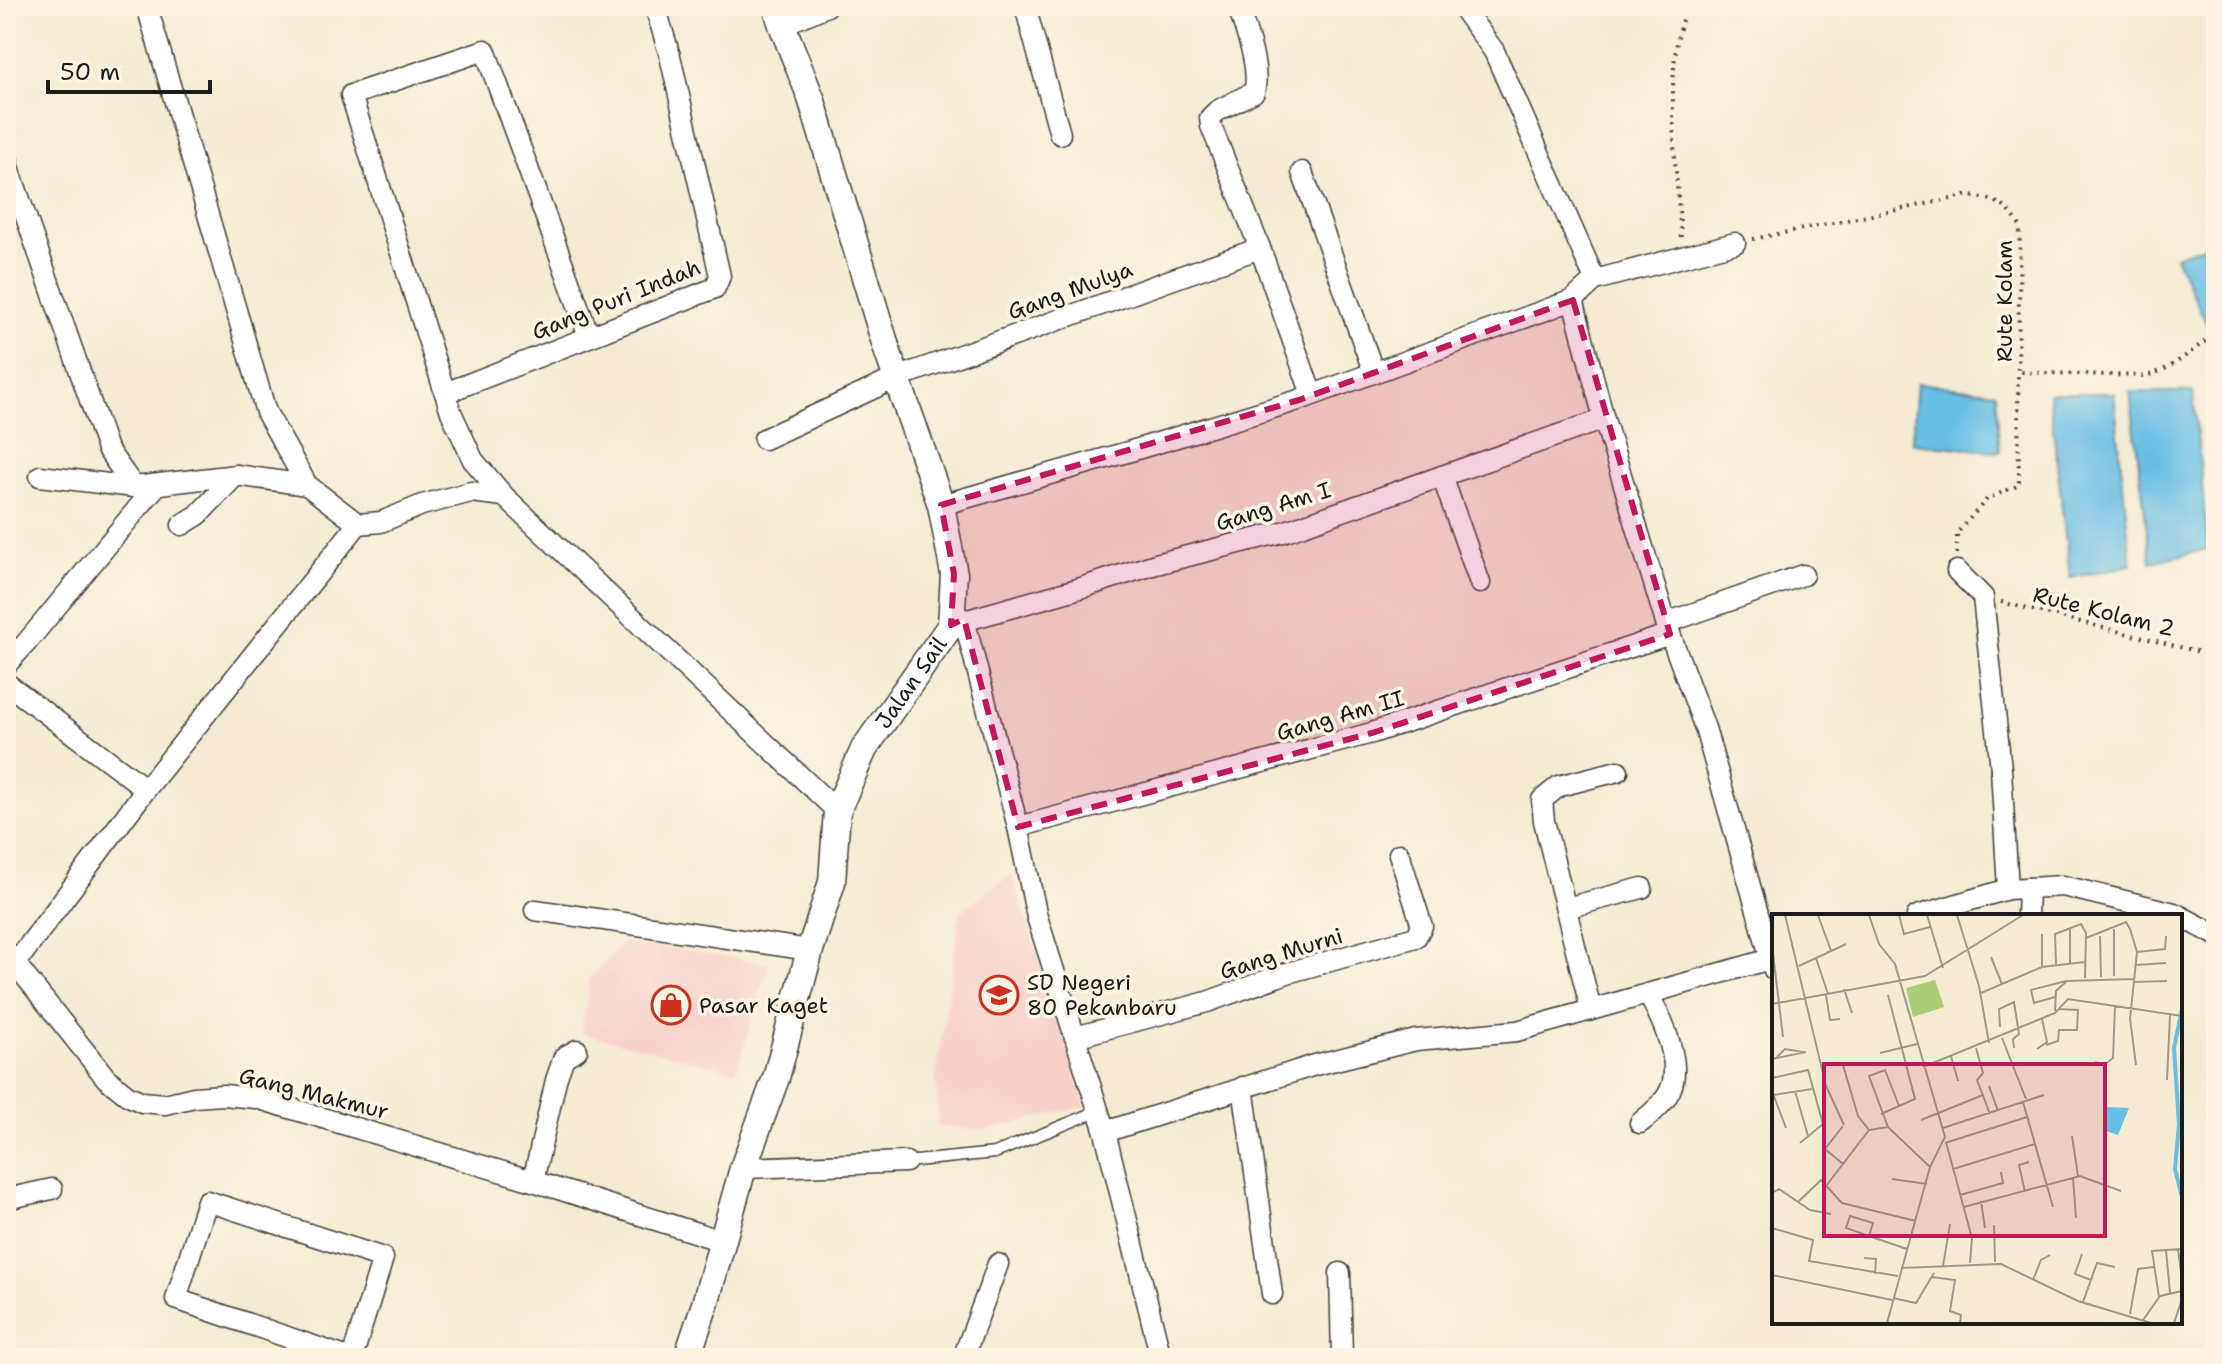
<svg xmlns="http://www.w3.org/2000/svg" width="2222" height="1364" font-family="'Shantell Sans',sans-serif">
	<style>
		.built { fill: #f7d0ca }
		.water { fill: #68bfe5; stroke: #426e80; stroke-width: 2 }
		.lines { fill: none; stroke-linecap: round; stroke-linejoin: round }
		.service-casing { stroke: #3d3b37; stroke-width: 13 }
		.minor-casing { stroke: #3d3b37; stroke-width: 23 }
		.tertiary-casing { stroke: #3d3b37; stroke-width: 29 }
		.path { stroke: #3d3b37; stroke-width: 4; stroke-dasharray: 2 6; stroke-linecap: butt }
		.service { stroke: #fff; stroke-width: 10 }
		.minor { stroke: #fff; stroke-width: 20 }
		.tertiary { stroke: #fff; stroke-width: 26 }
		.marked { fill: #c2185b; fill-opacity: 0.2; stroke: #c2185b; stroke-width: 6; stroke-dasharray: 16 10; stroke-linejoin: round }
		.labels { text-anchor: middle; stroke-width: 7; stroke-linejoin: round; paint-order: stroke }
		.street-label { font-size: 22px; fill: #1c1c1c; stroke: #fcf5e5 }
		.poi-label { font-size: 22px; fill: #1c1c1c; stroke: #fcf5e5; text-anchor: start }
		.inset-river { fill: none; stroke: #68bfe5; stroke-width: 4 }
		.inset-road { fill: none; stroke: #9e988a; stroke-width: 2 }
		.view { fill: #c2185b; fill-opacity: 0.15; stroke: #c2185b; stroke-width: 4 }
		.inset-edge { fill: none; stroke: #1c1c1c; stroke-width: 4 }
	</style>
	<rect width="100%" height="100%" fill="#fcf5e5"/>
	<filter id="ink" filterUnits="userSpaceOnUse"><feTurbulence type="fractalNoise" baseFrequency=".0125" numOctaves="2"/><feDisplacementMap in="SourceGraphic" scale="16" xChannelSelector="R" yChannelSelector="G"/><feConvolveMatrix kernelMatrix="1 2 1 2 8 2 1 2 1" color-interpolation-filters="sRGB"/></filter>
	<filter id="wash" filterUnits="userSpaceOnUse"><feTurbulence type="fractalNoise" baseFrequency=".006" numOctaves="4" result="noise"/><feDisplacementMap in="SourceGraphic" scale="32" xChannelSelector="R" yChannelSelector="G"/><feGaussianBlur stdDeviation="1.8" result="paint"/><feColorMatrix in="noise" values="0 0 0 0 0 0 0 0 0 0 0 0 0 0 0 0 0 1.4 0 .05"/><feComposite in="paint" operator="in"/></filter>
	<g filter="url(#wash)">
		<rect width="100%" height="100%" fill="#f5ebd3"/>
		<g class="built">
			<polygon points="1012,873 1085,1106 986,1130 938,1127 936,1078 960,912"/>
			<polygon points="625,941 770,964 736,1071 581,1033 590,977"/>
		</g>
		<g class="water">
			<polygon points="2216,241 2216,324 2208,327 2175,256"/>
			<polygon points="1917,383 1996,392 2000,452 1912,443"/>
			<polygon points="2130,392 2193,392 2208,549 2151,562"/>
			<polygon points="2049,393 2114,393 2131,565 2070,578"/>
		</g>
	</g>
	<g filter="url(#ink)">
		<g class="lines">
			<g class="service-casing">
				<polyline id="service" points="906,1162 995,1153 1098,1111"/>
			</g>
			<g class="minor-casing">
				<g id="minor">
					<polyline points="1025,6 1060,134"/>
					<path d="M1238 6C1245 31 1261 67 1254 92L1217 111 1210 118 1211 126 1260 248 1312 395"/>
					<polyline points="1461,6 1494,51 1595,280"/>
					<polyline points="148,10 266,412 307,485 358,524 381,522 422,505 471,492 504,496 837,811"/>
					<polyline points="782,25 827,6"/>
					<polyline points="6,155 12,177 107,449 134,487 236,475 307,485"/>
					<polyline points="1302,172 1374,373"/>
					<polyline points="1573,300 1604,419 1666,623 1705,728 1774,970"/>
					<polyline points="445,393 715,288 720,276 670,56 655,6"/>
					<polyline points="764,439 896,378 1260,248"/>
					<polyline points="40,476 134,487"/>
					<polyline points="1442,476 1480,583"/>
					<polyline points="504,496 473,460 451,412 351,95 485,50 589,336"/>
					<polyline points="941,505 1131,451 1299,400 1573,300 1595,280 1735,243"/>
					<polyline points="182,525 198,515 236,475"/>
					<polyline points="1957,571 1983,597 2001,769 2008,889"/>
					<polyline points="964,619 1018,827 1037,917 1105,1132 1161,1358"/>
					<polyline points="1666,623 1803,575"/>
					<polyline points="953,624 1084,587 1156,564 1283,532 1604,419"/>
					<polyline points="6,665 27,642 157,485"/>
					<polyline points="6,683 146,789"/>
					<polyline points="1018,827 1372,733 1670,634"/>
					<polyline points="1566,908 1642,888"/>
					<polyline points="535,910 810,950"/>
					<polyline points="1917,916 2008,889 2063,886 2174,913 2180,916"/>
					<polyline points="2027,916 2028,888"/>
					<polyline points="2180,916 2216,935"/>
					<polyline points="6,952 106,1078 127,1095 142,1102 165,1104 194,1097 223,1095 256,1098 533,1181 722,1241"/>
					<polyline points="15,964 146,789 358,524"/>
					<polyline points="1591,1010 1544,821 1542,800 1559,786 1618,771"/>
					<polyline points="1075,1037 1207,1002 1287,973 1416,937 1422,926 1399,854"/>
					<polyline points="1243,1087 1272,1294"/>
					<path d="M1640 1123C1650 1115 1661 1106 1667 1096 1686 1068 1662 1019 1648 994"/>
					<polyline points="1105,1132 1315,1065 1416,1040 1517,1031 1774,958"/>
					<polyline points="743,1168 906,1162"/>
					<polyline points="533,1181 556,1080 564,1057 577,1050"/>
					<polyline points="6,1199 52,1189"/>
					<polyline points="1340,1273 1342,1358"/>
					<polyline points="348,1358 176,1299 207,1201 383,1258 352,1358"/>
					<polyline points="963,1358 998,1264"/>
				</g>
			</g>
			<g class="tertiary-casing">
				<g id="tertiary">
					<path id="s1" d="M687 1358 705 1304 743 1168 776 1078 810 950 832 882 837 811 864 749 951 625 954 574 941 505 888 353 811 98 782 25 776 6"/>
				</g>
			</g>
			<g class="path">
				<path d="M1681 237C1677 173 1662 65 1687 6"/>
				<path d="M1753 239 1966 196C1992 198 2006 202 2020 226L2018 372 2145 376C2173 370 2192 349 2216 334"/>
				<polyline points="1957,554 1957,533 1987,499 2019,485 2018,372"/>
				<polyline points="2001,602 2216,656"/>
			</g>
			<use href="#service" class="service"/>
			<use href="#minor" class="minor"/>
			<use href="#tertiary" class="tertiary"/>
		</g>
	</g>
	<path class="marked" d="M1573 300 1670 634 1372 733 1018 827 964 619 951 625 954 574 941 505 1299 400Z"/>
	<defs>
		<g id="school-ring" transform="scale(2)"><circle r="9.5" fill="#fcf5e5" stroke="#c8321e" stroke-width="1.5"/><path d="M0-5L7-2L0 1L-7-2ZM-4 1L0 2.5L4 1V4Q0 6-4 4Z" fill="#c8321e"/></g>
		<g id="shop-ring" transform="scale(2)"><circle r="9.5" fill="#fcf5e5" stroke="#c8321e" stroke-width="1.5"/><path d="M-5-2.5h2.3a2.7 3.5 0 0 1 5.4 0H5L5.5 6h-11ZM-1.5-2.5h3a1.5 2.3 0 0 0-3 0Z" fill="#c8321e"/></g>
	</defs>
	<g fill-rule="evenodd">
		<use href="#school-ring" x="999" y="995"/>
		<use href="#shop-ring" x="671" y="1005"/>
	</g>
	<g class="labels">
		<g class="street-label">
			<text transform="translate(1070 290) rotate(-20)" y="8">Gang Mulya</text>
			<text transform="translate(616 299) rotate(-22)" y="8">Gang Puri Indah</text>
			<text transform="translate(2004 301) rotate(-90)" y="8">Rute Kolam</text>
			<text transform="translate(1273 506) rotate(-17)" y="8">Gang Am I</text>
			<text transform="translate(2104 611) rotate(14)" y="8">Rute Kolam 2</text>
			<text dy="8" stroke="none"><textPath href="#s1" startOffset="718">Jalan Sail</textPath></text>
			<text transform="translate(1340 715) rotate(-16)" y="8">Gang Am II</text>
			<text transform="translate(1281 953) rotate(-17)" y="8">Gang Murni</text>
			<text transform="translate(314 1093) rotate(14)" y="8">Gang Makmur</text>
		</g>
		<g class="poi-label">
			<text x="1027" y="990">SD Negeri<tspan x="1027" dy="25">80 Pekanbaru</tspan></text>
			<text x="699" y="1013">Pasar Kaget</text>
		</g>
	</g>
	<g transform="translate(1772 914)">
		<rect width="410" height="410" fill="#f5ebd3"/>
		<path d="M163 66 172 93 141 103 134 74Z" fill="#abcd76"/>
		<path d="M335 193 357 194 346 221 334 217Z" fill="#68bfe5"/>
		<path class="inset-river" d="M410 95 402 134 407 210 403 255 410 283"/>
		<path class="inset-road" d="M13 1 54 172 72 211M46 1 59 37M97 1 107 30 123 50 173 223 158 253 115 409M127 1 132 20 158 13M155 1 171 54M185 1 207 72 217 129M298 14V49M328 22 329 63M314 24 354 8 358 15 365 38 358 105 364 151M0 31 11 123M365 38 393 35 394 22M219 43 230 70M44 44 56 80M284 50 283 20 309 10 314 19 313 64M364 51 394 49M27 52 74 30M270 53V20M342 62V15M362 68 395 67M72 75 80 99M209 79 270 53 313 48M54 81 58 106 68 105M283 83 262 89 259 76 294 67M0 90 153 62 251 1M283 97 284 77 295 67 362 65M228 113 227 95 242 88 247 120 241 125 242 134M230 124 254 185M274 131 286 127 287 116H305L306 96 287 95M204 134 211 159 205 166 218 200M265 135 275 128 270 105M108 139 145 130M179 142 186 167M5 143 13 135 31 138M0 145 34 138M323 148 332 151 341 144 343 92M71 151 86 202 97 216M151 153 283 99 296 85 410 102M0 164 36 156 51 210 28 229M395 166 398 101M217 172 226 197M0 177 14 214M23 177 36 222M1 181 40 175M251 188 281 293M109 200 143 185 116 81M149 206 211 181M116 213 97 162 113 156 127 192M171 214 272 181M97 216 116 213 158 253M300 222 306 262M174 228 200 324 198 349M173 229 255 203M71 250 53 235 71 212M181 255 263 230M301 264 304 304M120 265 155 270M54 272 97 216M253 278 247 251 257 248M0 279 7 275 38 296 59 300M188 281 231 269 229 258M209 287 213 314M26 288 49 266 70 289 144 307M192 293 308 262 349 277M222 311 223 348M0 314 41 326 37 347 126 362M97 322 101 309 78 302 74 314 97 322 129 333 135 335M406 335 410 366M310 340 303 360 319 366M92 344 104 345 103 360M171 352 178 310M129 354 229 350 306 387 379 409M0 361 120 386M160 363 183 366 178 397 189 401 188 409M261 366 269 346 278 341M398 379 394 336 410 335M387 383 380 337 394 336M121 384 144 389 162 359M311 388 325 349 343 353M358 400 366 355 382 353M130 409H155M369 409 388 382 410 377M402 409 410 385"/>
		<path class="view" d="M52 150H333V322H52Z"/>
		<rect width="410" height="410" class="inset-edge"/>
	</g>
	<rect width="2222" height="1364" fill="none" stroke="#fcf5e5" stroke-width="32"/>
	<path d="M48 80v12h162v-12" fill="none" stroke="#1c1c1c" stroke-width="4"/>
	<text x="60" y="80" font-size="24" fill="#1c1c1c" stroke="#fcf5e5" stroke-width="6" paint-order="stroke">50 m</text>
</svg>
